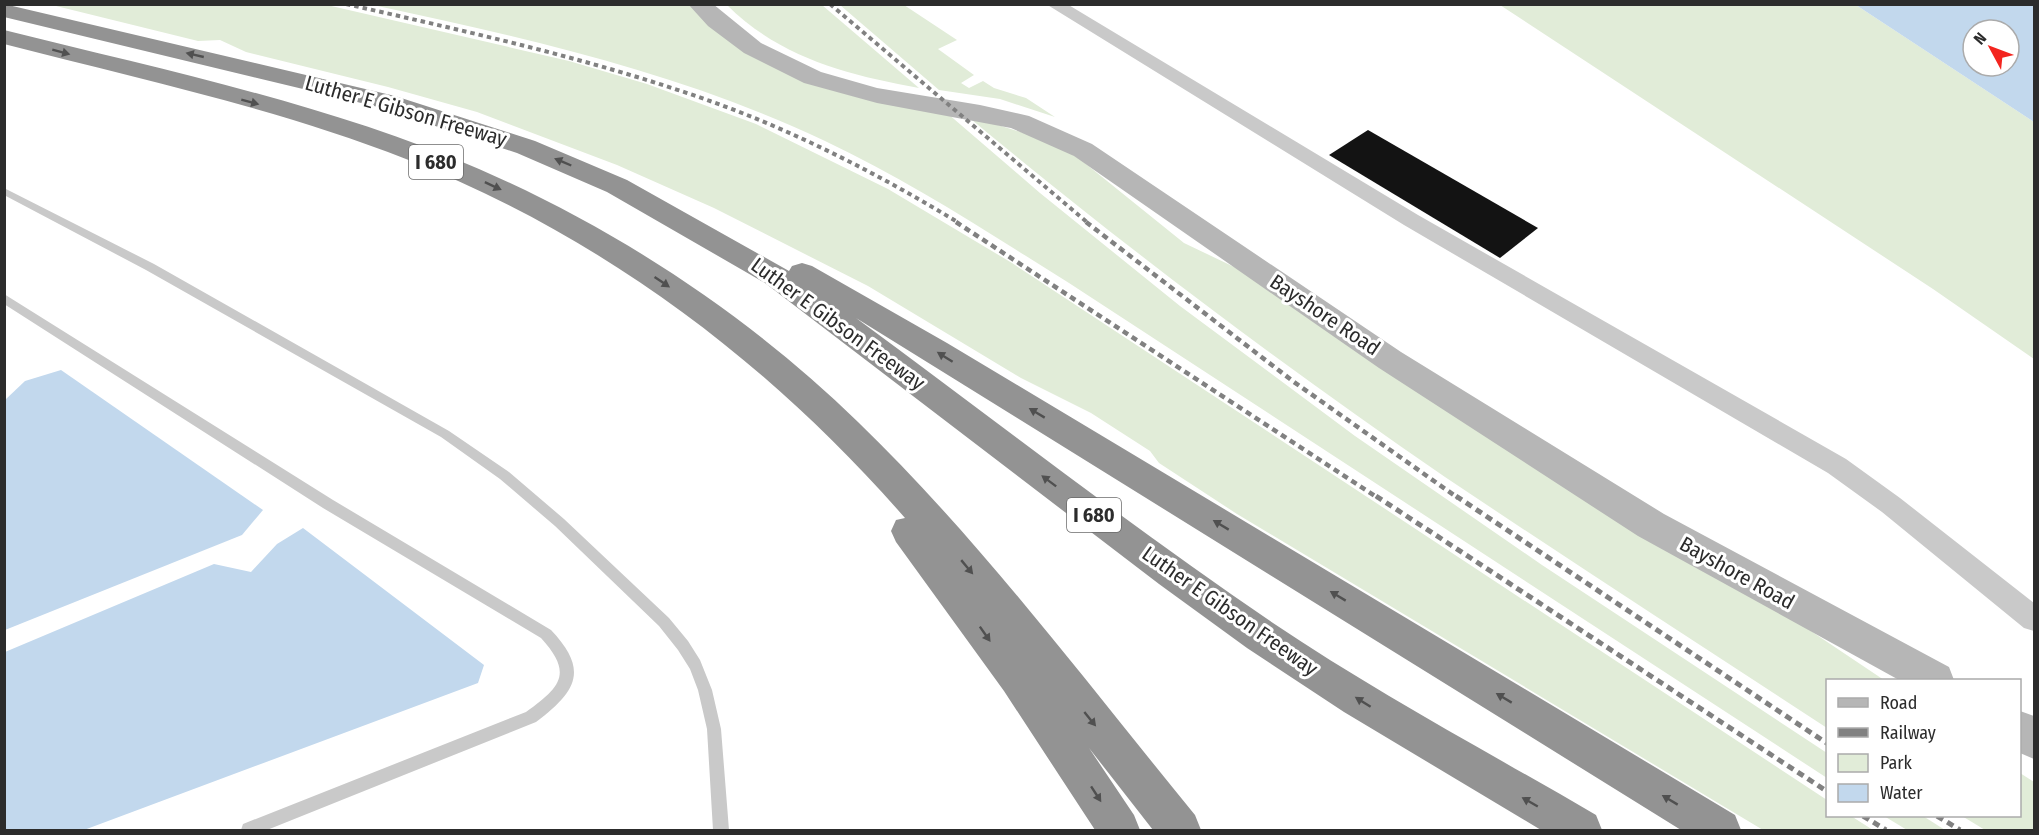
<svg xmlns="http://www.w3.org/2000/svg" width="2039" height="835" font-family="'Fira Sans Condensed',sans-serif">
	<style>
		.green { fill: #e1ecd8 }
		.water { fill: #c2d8ed; fill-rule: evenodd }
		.building { fill: #131313 }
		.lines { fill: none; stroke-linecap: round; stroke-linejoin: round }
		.lane { fill: #c9c9c9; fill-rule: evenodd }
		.street { fill: #c9c9c9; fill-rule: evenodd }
		.secondary { fill: #b6b6b6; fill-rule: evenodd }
		.highway { fill: #939393; fill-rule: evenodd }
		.rail-far2 { stroke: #818181; stroke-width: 4; stroke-dasharray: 4.5 4; stroke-linecap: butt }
		.rail-far1 { stroke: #818181; stroke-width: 4.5; stroke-dasharray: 6 4.5; stroke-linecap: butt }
		.rail { stroke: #818181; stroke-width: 5; stroke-dasharray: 7 5; stroke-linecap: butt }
		.oneway { fill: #505050 }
		.labels { text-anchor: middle; stroke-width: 6; stroke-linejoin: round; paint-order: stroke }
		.shield { fill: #fff; stroke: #6b6b6b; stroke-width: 1.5 }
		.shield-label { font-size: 20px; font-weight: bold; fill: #2c2c2c }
		.street-label { font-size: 21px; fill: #2c2c2c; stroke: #fff }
	</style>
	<rect width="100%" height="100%" fill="#fff"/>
	<g class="green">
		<polygon points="52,5 327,5 569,61 647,84 756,124 888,189 1012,263 1827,800 1828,816 1851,816 1873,830 1763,830 1237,514 1159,463 1150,451 1091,413 1021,378 868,286 714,208 617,165 477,112 388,87 246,52 220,40 198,41"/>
		<path d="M373 5H691L742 49 947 113 1040 193 1180 306 1355 436 1542 565 1827 753V778L1069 283C989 233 910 181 825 141 682 73 527 38 373 5Z"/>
		<path d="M727 5H822L919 88C848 75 780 58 727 5Z"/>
		<polygon points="840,5 904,5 957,40 938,49 974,75 961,83 969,88 983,81 994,88 1026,98 1055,117 1000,99 939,90"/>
		<polygon points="1500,5 1856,5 2034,122 2034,359 1933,289"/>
		<path d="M966 115 1053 142 1081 160 1184 243 1251 275 1781 611 1884 680H1828L1827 728C1700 645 1572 562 1445 477 1280 364 1120 243 966 115Z"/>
		<polygon points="2020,773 2034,782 2034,830 1985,830 1962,816 2020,816"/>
		<polygon points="1884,816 1923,816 1945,830 1907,830"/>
	</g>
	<g class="water">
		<path d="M1856 5H2034V122ZM1973 30H2009V66H1973Z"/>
		<polygon points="61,370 263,510 242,535 5,630 5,400 25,381"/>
		<polygon points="303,528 484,665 478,683 84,830 5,830 5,652 214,564 251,572 277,544"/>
	</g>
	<polygon class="building" points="1368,130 1538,228 1500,258 1329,155"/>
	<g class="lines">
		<g class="lane">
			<polygon points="4,188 154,264 449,431 509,472 564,519 669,618 688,641 700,660 712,690 721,729 729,830 713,830 707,729 698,690 690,669 678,650 659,626 555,526 500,479 441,437 146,270 4,195"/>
			<path d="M4 294 333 500 551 630C589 670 577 691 536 722L267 830H241L243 824 526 712C560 687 574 674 541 638L323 508 4 304Z"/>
		</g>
		<polygon class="street" points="1046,4 1067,4 1418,215 1846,459 1900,498 2034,603 2034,631 2024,628 1882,512 1828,473 1404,225"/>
		<g class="secondary">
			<polygon points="688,4 713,4 761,43 821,72 877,88 980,105 1029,116 1092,144 1401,352 1664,514 1949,667 1954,680 1899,680 1638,536 1379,368 1074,156 1011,128 877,103 804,83 744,53 708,26"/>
			<polygon points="2020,711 2034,716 2034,759 2020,753"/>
		</g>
		<g class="highway">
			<path d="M4 4 395 96 535 141 627 180 789 271 792 266 802 263 812 266 947 343 1735 815 1741 830H1681L856 318C995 420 1130 526 1273 623 1377 693 1488 752 1596 815L1602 830H1541L1344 712 1247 648 1159 584 765 283 607 192 517 153 378 107 4 17Z"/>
			<path d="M4 30C164 70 328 104 479 169 619 230 749 316 858 422 982 542 1086 682 1195 815L1201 830H1153L1089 748 1134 815 1140 830H1095L1004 691 896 542 891 531 896 520 905 518C767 360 601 236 406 159 276 108 139 79 4 44Z"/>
		</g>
		<g class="rail-far2">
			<path d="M346 4C469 32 592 59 710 101 797 132 880 175 959 223"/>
			<polyline points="830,4 1088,223"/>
		</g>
		<g class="rail-far1">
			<polyline points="956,222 1378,498"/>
			<polyline points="1086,222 1294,382 1458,498"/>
		</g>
		<g class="rail">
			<polyline points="1376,496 1828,792"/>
			<polyline points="1456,496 1828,744"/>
			<polyline points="1863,816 1886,830"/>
			<polyline points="1937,816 1960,830"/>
		</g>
	</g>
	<defs><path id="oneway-solid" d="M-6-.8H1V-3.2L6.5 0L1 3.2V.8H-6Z" transform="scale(1.5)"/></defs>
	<g class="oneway">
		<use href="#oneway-solid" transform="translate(61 52) rotate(15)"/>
		<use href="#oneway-solid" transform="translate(195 55) rotate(-167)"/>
		<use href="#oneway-solid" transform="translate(250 102) rotate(15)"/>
		<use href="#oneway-solid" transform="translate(563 162) rotate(-157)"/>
		<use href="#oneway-solid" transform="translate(493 186) rotate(25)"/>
		<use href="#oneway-solid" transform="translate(662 282) rotate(34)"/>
		<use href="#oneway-solid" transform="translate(945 357) rotate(-148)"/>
		<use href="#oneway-solid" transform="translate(1037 413) rotate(-149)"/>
		<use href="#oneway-solid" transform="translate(1049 481) rotate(-143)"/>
		<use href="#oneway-solid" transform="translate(1221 525) rotate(-149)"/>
		<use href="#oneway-solid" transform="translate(967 567) rotate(50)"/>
		<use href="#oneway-solid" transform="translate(1338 596) rotate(-149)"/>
		<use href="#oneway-solid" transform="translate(985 634) rotate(55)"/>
		<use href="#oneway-solid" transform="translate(1504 698) rotate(-149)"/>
		<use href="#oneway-solid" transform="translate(1363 702) rotate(-148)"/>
		<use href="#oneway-solid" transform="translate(1090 719) rotate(51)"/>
		<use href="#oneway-solid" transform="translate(1096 794) rotate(57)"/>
		<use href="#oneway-solid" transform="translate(1670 800) rotate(-149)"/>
		<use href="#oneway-solid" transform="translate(1530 802) rotate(-150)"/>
	</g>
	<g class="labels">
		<g class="shield">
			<rect x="409" y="145" width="54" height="34" rx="4.5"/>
			<rect x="1067" y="498" width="54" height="34" rx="4.5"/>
		</g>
		<g class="shield-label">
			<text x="436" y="169">I 680</text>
			<text x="1094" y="522">I 680</text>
		</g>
		<g class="street-label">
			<text transform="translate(406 111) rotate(16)" y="7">Luther E Gibson Freeway</text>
			<text transform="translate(1325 315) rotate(34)" y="7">Bayshore Road</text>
			<text transform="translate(838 324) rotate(36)" y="7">Luther E Gibson Freeway</text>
			<text transform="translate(1737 573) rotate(29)" y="7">Bayshore Road</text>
			<text transform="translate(1230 611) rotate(35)" y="7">Luther E Gibson Freeway</text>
		</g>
	</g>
	<rect width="2039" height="835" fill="none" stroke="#2c2c2c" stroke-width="12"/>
	<rect x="1826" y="679" width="195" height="138" fill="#ffffff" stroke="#ababab" stroke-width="1.5"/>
	<rect x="1838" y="698" width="30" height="9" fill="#b6b6b6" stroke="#ababab" stroke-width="1.5"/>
	<text x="1880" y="709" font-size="18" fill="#2c2c2c">Road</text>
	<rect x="1838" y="728" width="30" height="9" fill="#818181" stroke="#ababab" stroke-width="1.5"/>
	<text x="1880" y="739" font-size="18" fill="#2c2c2c">Railway</text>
	<rect x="1838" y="754" width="30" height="18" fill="#e1ecd8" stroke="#ababab" stroke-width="1.5"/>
	<text x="1880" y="769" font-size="18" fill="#2c2c2c">Park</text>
	<rect x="1838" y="784" width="30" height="18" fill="#c2d8ed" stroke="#ababab" stroke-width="1.5"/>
	<text x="1880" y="799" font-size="18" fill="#2c2c2c">Water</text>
	<g transform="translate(1991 48) rotate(311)"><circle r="28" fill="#ffffff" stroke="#ababab" stroke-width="1.5"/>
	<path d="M0-4.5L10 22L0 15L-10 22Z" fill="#f3251f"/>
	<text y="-9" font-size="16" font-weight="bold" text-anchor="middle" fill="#2c2c2c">N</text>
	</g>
</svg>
